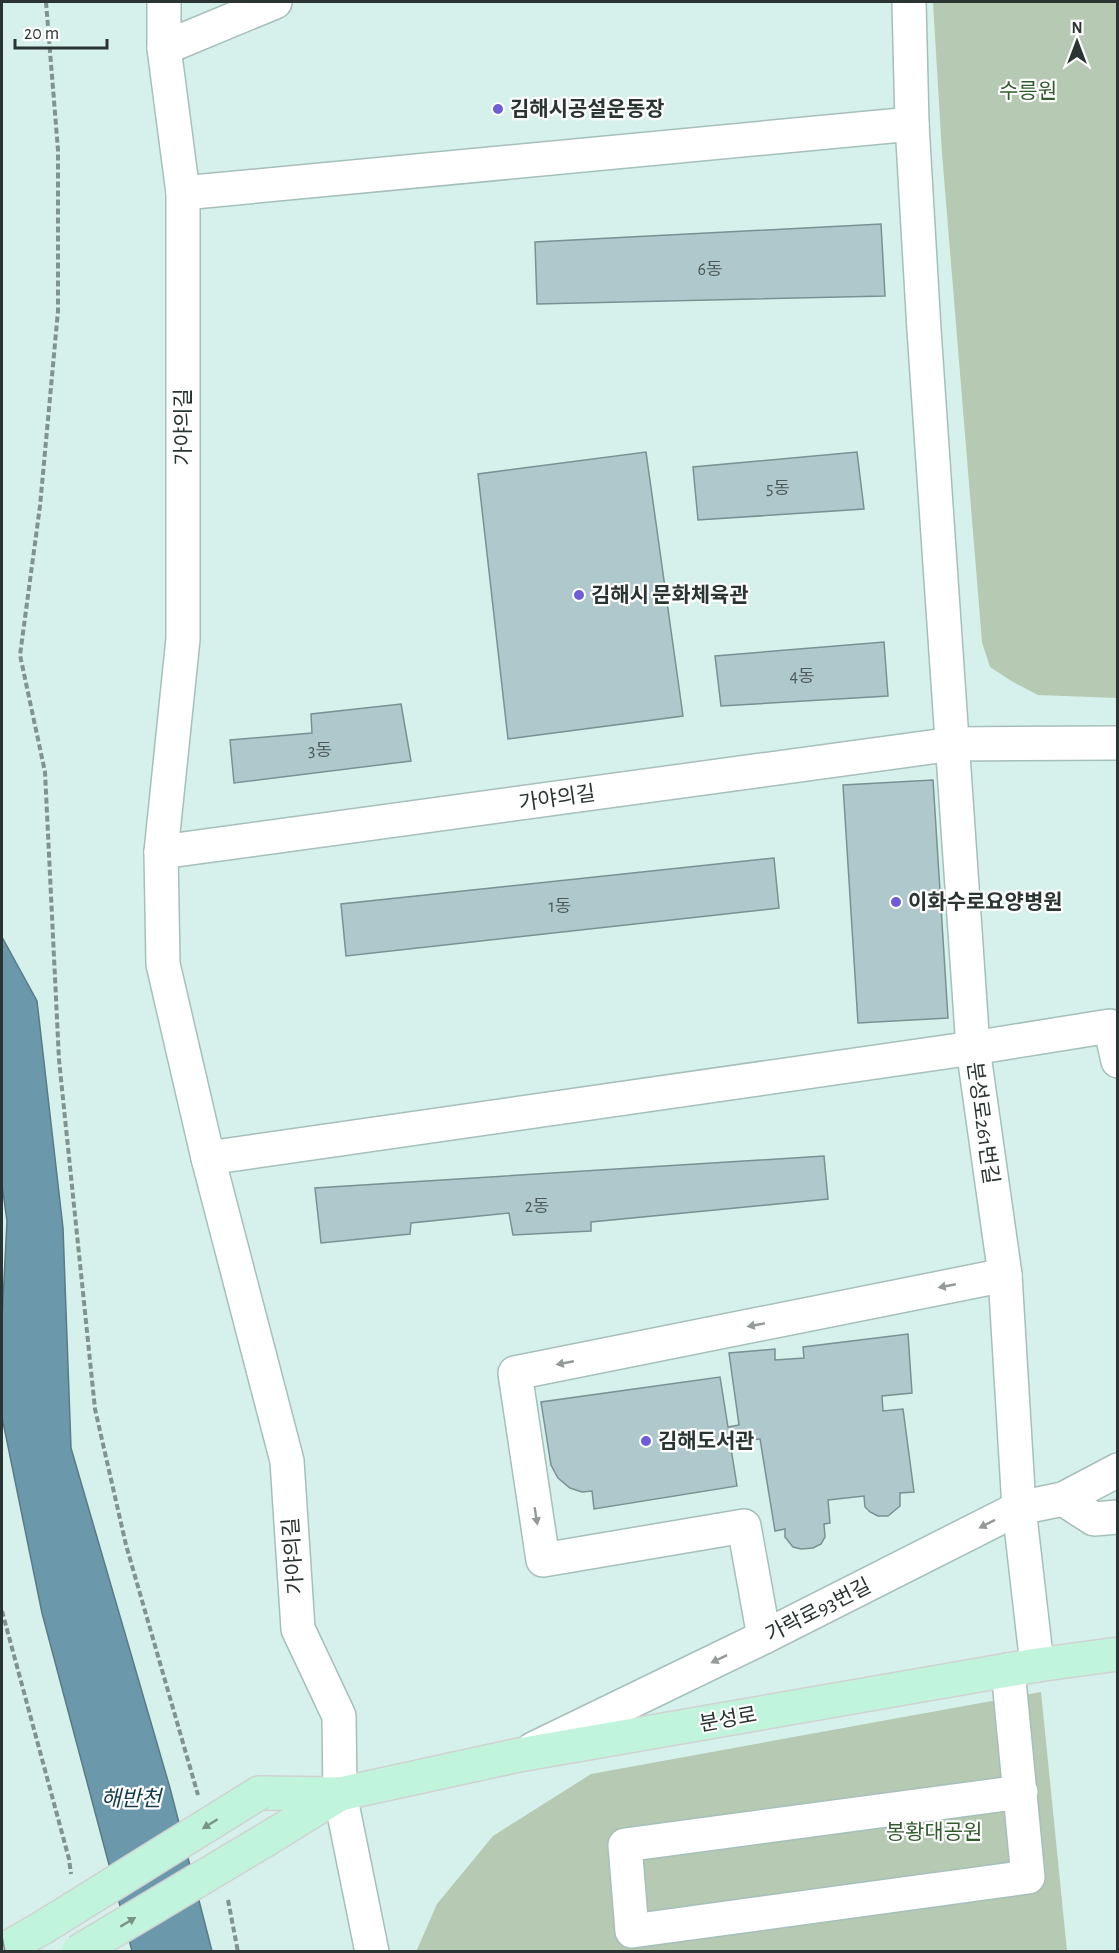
<svg xmlns="http://www.w3.org/2000/svg" width="1119" height="1953" font-family="'Alegreya Sans','Noto Sans KR',sans-serif">
	<style>
		.green { fill: #b5c9b3 }
		.water { fill: #6b99ab; stroke: #587b87; stroke-width: 1.5 }
		.building { fill: #afc8cb; stroke: #799193; stroke-width: 1.5 }
		.lines { fill: none; stroke-linecap: round; stroke-linejoin: round }
		.minor-casing { stroke: #a6bfba; stroke-width: 36 }
		.major-casing { stroke: #d0d2d2; stroke-width: 36 }
		.path { stroke: #819390; stroke-width: 4; stroke-dasharray: 6 3; stroke-linecap: butt }
		.minor { stroke: #fff; stroke-width: 33 }
		.major { stroke: #c1f4dc; stroke-width: 33 }
		.tram { stroke: #7e908c; stroke-width: 1.5 }
		.major-bridge-casing { stroke: #d0d2d2; stroke-width: 36; stroke-linecap: butt }
		.major-bridge { stroke: #c1f4dc; stroke-width: 33 }
		.oneway { fill: #949a98 }
		.oneway2 { fill: #769487 }
		.poi-dot { fill: #6e5dd7; stroke: #fff; stroke-width: 2 }
		.labels { text-anchor: middle; stroke-width: 4.5; stroke-linejoin: round; paint-order: stroke }
		.number-label { font-size: 18px; fill: #4b5958 }
		.park-label { font-size: 21px; fill: #315b2e; stroke: #fff }
		.poi-label { font-size: 21px; font-weight: bold; fill: #2a3432; stroke: #fff; text-anchor: start }
		.street-label { font-size: 21px; fill: #2a3432; stroke: #fff }
		.water-label { font-size: 22px; font-style: italic; fill: #143e4c; stroke: #fff }
	</style>
	<rect width="100%" height="100%" fill="#d6f0eb"/>
	<g class="green">
		<polygon points="933,2 1117,2 1117,698 1038,695 1013,682 990,667 982,642 942,153"/>
		<polygon points="1041,1692 1067,1951 416,1952 437,1904 493,1836 591,1774"/>
	</g>
	<polygon class="water" points="2,937 37,1001 63,1228 71,1448 170,1788 212,1951 132,1951 42,1613 2,1417 2,1320 7,1221 2,1185"/>
	<g class="building">
		<polygon points="881,224 885,296 537,304 535,242"/>
		<polygon points="646,452 683,716 508,739 478,474"/>
		<polygon points="857,452 864,509 698,520 693,467"/>
		<polygon points="884,642 888,696 721,706 715,656"/>
		<polygon points="401,704 411,761 234,783 230,740 312,733 311,714"/>
		<polygon points="933,780 948,1018 858,1023 843,785"/>
		<polygon points="774,858 779,908 346,956 341,904"/>
		<polygon points="824,1156 828,1199 591,1222 591,1231 513,1235 509,1213 411,1223 410,1234 321,1243 315,1188"/>
		<polygon points="908,1334 912,1393 882,1396 883,1411 903,1409 914,1492 900,1493 900,1506 888,1516 878,1516 870,1512 865,1507 864,1496 828,1500 830,1523 824,1524 825,1537 821,1544 813,1548 801,1549 793,1547 785,1537 785,1529 775,1531 760,1439 730,1442 737,1486 594,1509 592,1491 582,1492 570,1488 558,1478 551,1465 541,1402 720,1377 728,1427 739,1425 729,1353 775,1349 775,1360 804,1358 803,1347"/>
	</g>
	<g class="lines">
		<g class="minor-casing">
			<g id="minor">
				<polyline points="164,2 164,48 183,193 183,639 161,852 163,964 208,1158 287,1461 298,1629 339,1716 340,1794 372,1952"/>
				<polyline points="909,2 912,124 924,330 973,1048 1005,1275 1019,1508 1037,1665"/>
				<polyline points="164,48 275,2"/>
				<polyline points="183,193 912,124"/>
				<polyline points="161,852 953,744 1118,743"/>
				<polyline points="208,1158 973,1048 1110,1026 1118,1061"/>
				<polyline points="1063,1499 1094,1519 1118,1517"/>
				<polyline points="764,1637 744,1526 543,1560 515,1373 1005,1275"/>
				<polyline points="1008,1670 1028,1877 632,1931 625,1845 1021,1792"/>
				<polyline points="533,1749 764,1637 1019,1508 1063,1499 1118,1470"/>
			</g>
		</g>
		<g class="major-casing">
			<g id="major">
				<polyline points="259,1793 340,1794 519,1755 1037,1665 1118,1654"/>
				<polyline points="267,1839 340,1794"/>
				<polyline points="2,1951 42,1928"/>
			</g>
		</g>
		<g class="path">
			<polyline points="46,2 58,150 58,311 40,506 20,655 45,772 59,1060 95,1409 126,1545 198,1795"/>
			<polyline points="2,1611 69,1859 71,1874"/>
			<polyline points="228,1900 238,1952"/>
		</g>
		<use href="#minor" class="minor"/>
		<use href="#major" class="major"/>
		<polyline class="tram" points="2,1936 5,1952"/>
		<g class="major-bridge-casing">
			<g id="major-bridge">
				<polyline points="42,1928 259,1793"/>
				<polyline points="78,1952 267,1839"/>
			</g>
		</g>
		<use href="#major-bridge" class="major-bridge"/>
	</g>
	<defs><path id="oneway-solid" d="M-6-.8H1V-3.2L6.5 0L1 3.2V.8H-6Z" transform="scale(1.5)"/></defs>
	<g class="oneway">
		<use href="#oneway-solid" transform="translate(947 1286) rotate(169)"/>
		<use href="#oneway-solid" transform="translate(756 1325) rotate(169)"/>
		<use href="#oneway-solid" transform="translate(565 1363) rotate(169)"/>
		<use href="#oneway-solid" transform="translate(536 1516) rotate(81)"/>
		<use href="#oneway-solid" transform="translate(987 1524) rotate(153)"/>
		<use href="#oneway-solid" transform="translate(719 1659) rotate(154)"/>
	</g>
	<g class="oneway2">
		<use href="#oneway-solid" transform="translate(210 1824) rotate(148)"/>
		<use href="#oneway-solid" transform="translate(128 1922) rotate(-31)"/>
	</g>
	<g class="poi-dot">
		<circle cx="498" cy="109" r="6"/>
		<circle cx="579" cy="595" r="6"/>
		<circle cx="896" cy="902" r="6"/>
		<circle cx="646" cy="1441" r="6"/>
	</g>
	<g class="labels">
		<g class="number-label">
			<text x="710" y="275">6동</text>
			<text x="778" y="494">5동</text>
			<text x="802" y="682">4동</text>
			<text x="320" y="756">3동</text>
			<text x="560" y="912">1동</text>
			<text x="537" y="1212">2동</text>
		</g>
		<g class="park-label">
			<text x="1028" y="98">수릉원</text>
			<text x="934" y="1839">봉황대공원</text>
		</g>
		<g class="poi-label">
			<text x="510" y="116">김해시공설운동장</text>
			<text x="591" y="602">김해시 문화체육관</text>
			<text x="908" y="909">이화수로요양병원</text>
			<text x="658" y="1448">김해도서관</text>
		</g>
		<g class="street-label">
			<text transform="translate(183 427) rotate(-90)" y="7">가야의길</text>
			<text transform="translate(557 798) rotate(-8)" y="7">가야의길</text>
			<text transform="translate(983 1123) rotate(82)" y="7">분성로261번길</text>
			<text transform="translate(293 1556) rotate(-94)" y="7">가야의길</text>
			<text transform="translate(818 1610) rotate(-27)" y="7">가락로93번길</text>
			<text transform="translate(728 1719) rotate(-10)" y="7">분성로</text>
		</g>
		<g class="water-label">
			<text x="131" y="1806">해반천</text>
		</g>
	</g>
	<rect width="1119" height="1953" fill="none" stroke="#2a3432" stroke-width="6"/>
	<g transform="translate(1077 42)" stroke="#ffffff" stroke-width="4.5" paint-order="stroke">
	<path d="M0-4.5L10 22L0 15L-10 22Z" fill="#2a3432"/>
	<text y="-9" font-size="16" font-weight="bold" text-anchor="middle" fill="#2a3432">N</text>
	</g>
	<path d="M15 39v9h92v-9" fill="none" stroke="#2a3432" stroke-width="3"/>
	<text x="24" y="39" font-size="18" fill="#2a3432" stroke="#ffffff" stroke-width="4.5" paint-order="stroke">20 m</text>
</svg>
